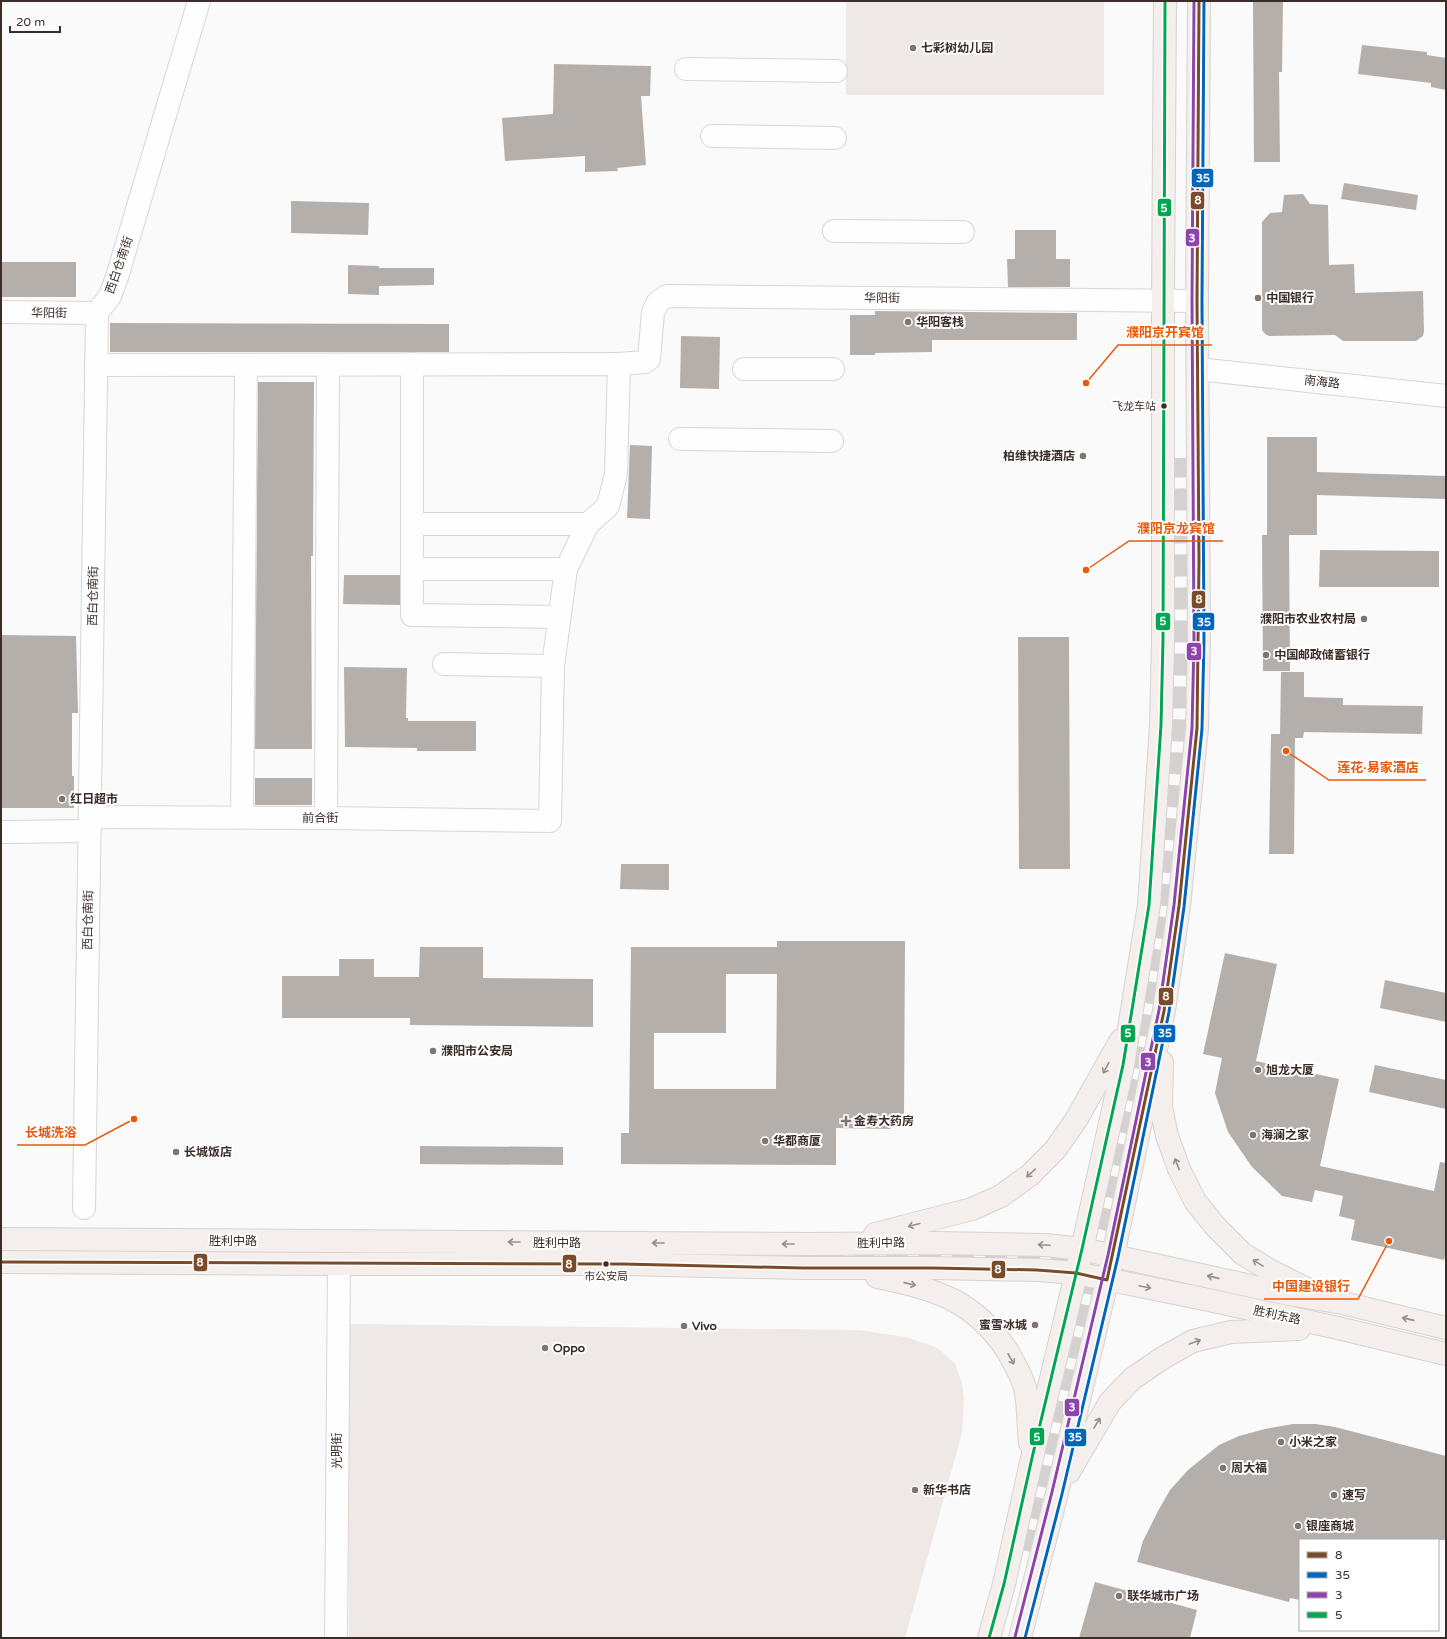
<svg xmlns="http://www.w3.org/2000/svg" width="1447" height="1639" font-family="'Varela Round','Noto Sans SC',sans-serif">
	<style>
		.built { fill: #eee8e7 }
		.building { fill: #b5afac; fill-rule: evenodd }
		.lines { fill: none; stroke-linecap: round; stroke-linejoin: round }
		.minor-tunnel { stroke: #d4d1d0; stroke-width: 22; stroke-dasharray: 22 11; stroke-linecap: butt }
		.minor-casing { stroke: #dbd5d3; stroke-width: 24 }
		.major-casing { stroke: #d6d3d2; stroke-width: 24 }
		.minor { stroke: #fefefe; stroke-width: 22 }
		.major { stroke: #f4eeec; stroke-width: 22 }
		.bus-1-casing { stroke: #fff; stroke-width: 6 }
		.bus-2-casing { stroke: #fff; stroke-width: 6 }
		.bus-3-casing { stroke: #fff; stroke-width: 6 }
		.bus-4-casing { stroke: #fff; stroke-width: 6 }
		.bus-1 { stroke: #7a4b2a; stroke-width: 3 }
		.bus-2 { stroke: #0065bd; stroke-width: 3 }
		.bus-3 { stroke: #8e44ad; stroke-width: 3 }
		.bus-4 { stroke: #00a651; stroke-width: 3 }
		.oneway { stroke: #978e8a }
		.poi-dot { fill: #7d7572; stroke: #fff; stroke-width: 1.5 }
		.bus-dot { fill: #3a2d28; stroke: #fff; stroke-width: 1.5 }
		.labels { text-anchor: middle; stroke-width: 4; stroke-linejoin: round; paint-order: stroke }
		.bus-label { font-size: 11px; fill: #3a2d28; stroke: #fff; text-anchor: end }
		.poi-label { font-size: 12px; font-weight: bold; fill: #3a2d28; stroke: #fff; text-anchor: start }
		.street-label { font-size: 12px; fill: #3a2d28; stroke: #fff }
		.leader { fill: none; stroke: #e8590c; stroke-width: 1.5 }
		.callout-dot { fill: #e8590c; stroke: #fff; stroke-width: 1.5 }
		.callout-label { font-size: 13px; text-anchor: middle; font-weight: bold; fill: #e8590c; stroke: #fff; stroke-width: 4; stroke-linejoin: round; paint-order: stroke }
		.line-badge { stroke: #fff; stroke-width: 1.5 }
		.badge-label { font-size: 11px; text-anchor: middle; font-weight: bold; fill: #fff }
	</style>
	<rect width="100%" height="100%" fill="#fafafa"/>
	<g class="built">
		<rect x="846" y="1" width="258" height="94"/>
		<polygon points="348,1324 858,1330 906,1337 938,1348 955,1364 962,1383 964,1401 962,1433 905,1638 349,1638"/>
	</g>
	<g class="building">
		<polygon points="1253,1 1283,1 1282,72 1279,72 1280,162 1254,162"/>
		<polygon points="1362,45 1427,52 1427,55 1446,58 1446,90 1431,87 1431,83 1358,74"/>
		<polygon points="554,64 651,66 650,96 641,96 646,165 617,168 618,171 585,172 585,156 505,161 502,118 553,114"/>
		<polygon points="1344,183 1418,195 1416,210 1341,199"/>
		<polygon points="1303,194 1310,204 1328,205 1329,265 1354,264 1355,293 1423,291 1424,331 1423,336 1416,341 1343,341 1335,335 1269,336 1265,334 1262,330 1262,222 1270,213 1282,212 1284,195"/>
		<polygon points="291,201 369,203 368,235 291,233"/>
		<polygon points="1015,230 1056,230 1056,259 1070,259 1070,287 1008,287 1007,259 1015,259"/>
		<rect x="1" y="262" width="75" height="35"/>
		<polygon points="348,265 379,266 379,268 434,268 434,285 379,286 379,295 348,294"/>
		<polygon points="875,311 1077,313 1077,340 932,340 932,352 875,353 875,355 850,355 850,315 875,315"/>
		<polygon points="110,323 449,324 449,352 110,352"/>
		<polygon points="681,336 720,337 719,389 680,388"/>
		<polygon points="258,382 314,382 313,556 311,556 312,749 255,749"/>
		<polygon points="1267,437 1317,437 1317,472 1446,476 1446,499 1317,495 1317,535 1289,535 1290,671 1263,671 1262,535 1267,535"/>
		<polygon points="630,445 652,446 650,519 627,518"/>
		<polygon points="1320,550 1439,551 1439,587 1319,587"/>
		<polygon points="344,575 400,575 400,605 343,604"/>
		<polygon points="1,635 76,636 78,713 72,713 72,776 74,776 74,808 1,808"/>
		<polygon points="1018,637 1069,637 1070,869 1019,869"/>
		<polygon points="344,667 407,668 406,718 408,718 408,721 476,721 476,751 417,751 417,748 345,747"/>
		<polygon points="1281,672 1304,672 1304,697 1343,698 1343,705 1423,706 1422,734 1304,732 1303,738 1295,738 1294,854 1269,854 1271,734 1280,734"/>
		<rect x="255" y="778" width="57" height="27"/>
		<polygon points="621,864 669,864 669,890 620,889"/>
		<path d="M777 941H905L904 1113 890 1129 836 1128V1165L621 1164V1133H629L631 947H777ZM726 974H777L776 1089H654V1033H726Z"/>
		<polygon points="420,947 483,947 483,978 593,979 593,1027 410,1025 410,1018 282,1018 282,976 339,976 339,959 374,959 374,977 419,977"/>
		<polygon points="1225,953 1277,964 1256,1061 1339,1079 1320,1166 1434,1191 1440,1162 1446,1163 1446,1252 1444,1260 1351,1240 1355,1220 1339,1216 1343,1196 1315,1190 1312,1202 1282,1196 1252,1167 1228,1132 1215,1093 1222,1058 1203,1054"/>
		<polygon points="1385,980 1446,993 1446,1022 1380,1008"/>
		<polygon points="1375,1065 1446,1080 1446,1109 1369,1092"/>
		<polygon points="420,1146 563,1147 563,1165 420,1164"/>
		<polygon points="1293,1424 1316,1424 1335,1427 1446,1456 1446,1540 1300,1540 1300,1600 1290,1598 1289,1602 1137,1562 1143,1541 1158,1511 1170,1490 1188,1470 1219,1445 1239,1436 1265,1429"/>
		<polygon points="1095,1582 1197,1610 1190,1638 1079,1638"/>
	</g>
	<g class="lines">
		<g class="minor-tunnel">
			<polyline points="820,1255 1044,1259 1090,1264"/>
			<polyline points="1031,1552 1090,1264 1141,1048 1164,911 1177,766 1181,626 1177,458"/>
		</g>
		<g class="minor-casing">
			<g id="minor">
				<polyline points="686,69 836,71"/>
				<polyline points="712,136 835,138"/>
				<polyline points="834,231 963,232"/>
				<polyline points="1,312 97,313"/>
				<polyline points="412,364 412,615 559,617"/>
				<polyline points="619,364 645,362 649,359 653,312 658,302 667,296 1197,301"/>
				<polyline points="744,369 833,369"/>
				<polyline points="1198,369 1446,396"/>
				<polyline points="680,439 832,441"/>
				<polyline points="412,524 588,524"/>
				<polyline points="412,569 566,569"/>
				<polyline points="444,664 553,666"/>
				<polyline points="90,817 326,818 550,821 553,666 566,569 588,524 608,506 616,474 619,364 96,365"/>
				<polyline points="242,817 246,365"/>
				<polyline points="326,818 328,365"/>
				<polyline points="1,832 90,831"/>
				<polyline points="84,1208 97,313 110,296 117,277 199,1"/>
				<polyline points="336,1638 339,1264"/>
			</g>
		</g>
		<g class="major-casing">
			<g id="major">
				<polyline points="1162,1062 1161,1107 1167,1136 1179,1169 1195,1201 1215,1226 1243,1254 1273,1272 1307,1289"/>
				<polyline points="875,1234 972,1209 1001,1196 1030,1175 1055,1150 1076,1120 1121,1040"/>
				<polyline points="1,1239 811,1244 938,1243 1045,1245 1082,1249 1288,1294 1343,1303 1446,1328"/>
				<polyline points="1,1262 339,1264 622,1264 803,1268 933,1268 1037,1270 1076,1273 1204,1299 1338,1328 1446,1354"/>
				<path d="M877 1277C935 1289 975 1300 1008 1352 1014 1363 1022 1376 1025 1388 1029 1404 1028 1426 1030 1443"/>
				<polyline points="1069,1472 1110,1402 1132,1379 1161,1359 1193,1341 1231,1332 1299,1329"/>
				<polyline points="989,1638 1004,1584 1032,1458 1082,1249 1123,1065 1149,905 1161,725 1163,640 1163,301 1165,1"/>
				<polyline points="1020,1638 1057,1493 1113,1256 1164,1011 1179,906 1197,728 1199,641 1197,301 1199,1"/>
			</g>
		</g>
		<use href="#minor" class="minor"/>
		<use href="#major" class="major"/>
		<g class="bus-1-casing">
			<polyline id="bus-1" points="1,1262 622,1264 803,1268 933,1268 1037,1270 1076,1273 1107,1280 1164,1011 1179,906 1197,728 1199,560 1197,301 1199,1"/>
		</g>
		<g class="bus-2-casing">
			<polyline id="bus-2" points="1025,1638 1062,1494 1118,1257 1169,1012 1184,907 1202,729 1204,641 1202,301 1204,1"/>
		</g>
		<g class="bus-3-casing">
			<polyline id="bus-3" points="1015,1637 1052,1492 1108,1255 1159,1010 1174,905 1192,728 1194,641 1192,301 1194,1"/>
		</g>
		<g class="bus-4-casing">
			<polyline id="bus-4" points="989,1638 1004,1584 1032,1458 1082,1249 1123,1065 1149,905 1161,725 1163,640 1165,1"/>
		</g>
		<use href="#bus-1" class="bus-1"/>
		<use href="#bus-2" class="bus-2"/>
		<use href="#bus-3" class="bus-3"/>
		<use href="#bus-4" class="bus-4"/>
	</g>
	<defs><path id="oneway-shaft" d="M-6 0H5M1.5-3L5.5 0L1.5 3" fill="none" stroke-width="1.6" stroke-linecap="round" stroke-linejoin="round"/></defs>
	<g class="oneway">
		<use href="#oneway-shaft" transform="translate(1106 1068) rotate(118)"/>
		<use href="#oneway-shaft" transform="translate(1177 1164) rotate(-111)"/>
		<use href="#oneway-shaft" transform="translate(1031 1173) rotate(138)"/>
		<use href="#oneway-shaft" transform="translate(914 1225) rotate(165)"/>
		<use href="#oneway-shaft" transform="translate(514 1242) rotate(-180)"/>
		<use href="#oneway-shaft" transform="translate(658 1243) rotate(-180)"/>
		<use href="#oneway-shaft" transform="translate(788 1244) rotate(-180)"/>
		<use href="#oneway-shaft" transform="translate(1044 1245) rotate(-177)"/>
		<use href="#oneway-shaft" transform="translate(1258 1263) rotate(-149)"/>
		<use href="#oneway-shaft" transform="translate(1213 1277) rotate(-167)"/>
		<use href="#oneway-shaft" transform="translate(910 1284) rotate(13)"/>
		<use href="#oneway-shaft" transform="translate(1145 1287) rotate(12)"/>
		<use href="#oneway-shaft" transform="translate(1408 1319) rotate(-167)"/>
		<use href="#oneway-shaft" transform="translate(1195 1342) rotate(-20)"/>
		<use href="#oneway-shaft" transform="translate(1011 1359) rotate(61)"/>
		<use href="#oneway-shaft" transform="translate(1097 1423) rotate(-59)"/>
	</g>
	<g class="poi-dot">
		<circle cx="913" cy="48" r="4"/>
		<circle cx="1258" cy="298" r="4"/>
		<circle cx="908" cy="322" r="4"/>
		<circle cx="1083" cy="456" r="4"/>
		<circle cx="1364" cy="619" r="4"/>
		<circle cx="1266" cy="655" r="4"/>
		<circle cx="62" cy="799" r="4"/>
		<circle cx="433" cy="1051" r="4"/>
		<circle cx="1258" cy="1070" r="4"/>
		<path d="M844 1115h4v4h4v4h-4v4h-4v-4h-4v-4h4z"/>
		<circle cx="1253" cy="1135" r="4"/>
		<circle cx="765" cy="1141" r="4"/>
		<circle cx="176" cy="1152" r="4"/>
		<circle cx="1035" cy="1325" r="4"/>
		<circle cx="684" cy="1326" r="4"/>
		<circle cx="545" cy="1348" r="4"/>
		<circle cx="1281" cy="1442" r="4"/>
		<circle cx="1223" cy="1468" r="4"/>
		<circle cx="915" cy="1490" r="4"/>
		<circle cx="1334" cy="1495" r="4"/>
		<circle cx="1298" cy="1526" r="4"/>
		<circle cx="1119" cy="1596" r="4"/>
	</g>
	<g class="bus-dot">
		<circle cx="1164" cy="406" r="3.5"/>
		<circle cx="606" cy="1264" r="3.5"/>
	</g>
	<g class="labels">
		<g class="bus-label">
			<text x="1156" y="410">飞龙车站</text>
			<text x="606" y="1280" text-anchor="middle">市公安局</text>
		</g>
		<g class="poi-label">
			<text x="921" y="52">七彩树幼儿园</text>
			<text x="1266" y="302">中国银行</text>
			<text x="916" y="326">华阳客栈</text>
			<text x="1075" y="460" text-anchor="end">柏维快捷酒店</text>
			<text x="1356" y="623" text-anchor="end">濮阳市农业农村局</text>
			<text x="1274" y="659">中国邮政储蓄银行</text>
			<text x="70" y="803">红日超市</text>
			<text x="441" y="1055">濮阳市公安局</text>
			<text x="1266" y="1074">旭龙大厦</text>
			<text x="854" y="1125">金寿大药房</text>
			<text x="1261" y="1139">海澜之家</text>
			<text x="773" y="1145">华都商厦</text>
			<text x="184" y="1156">长城饭店</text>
			<text x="1027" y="1329" text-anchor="end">蜜雪冰城</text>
			<text x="692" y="1330">Vivo</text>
			<text x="553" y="1352">Oppo</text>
			<text x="1289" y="1446">小米之家</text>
			<text x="1231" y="1472">周大福</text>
			<text x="923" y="1494">新华书店</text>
			<text x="1342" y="1499">速写</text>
			<text x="1306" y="1530">银座商城</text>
			<text x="1127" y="1600">联华城市广场</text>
		</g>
		<g class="street-label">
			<text transform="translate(119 265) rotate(-71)" y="4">西白仓南街</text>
			<text transform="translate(882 298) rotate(1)" y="4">华阳街</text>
			<text transform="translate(49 313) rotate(1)" y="4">华阳街</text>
			<text transform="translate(1322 382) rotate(6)" y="4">南海路</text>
			<text transform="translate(93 596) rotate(-89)" y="4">西白仓南街</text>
			<text x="320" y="822">前合街</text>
			<text transform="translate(88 920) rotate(-89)" y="4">西白仓南街</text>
			<text x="233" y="1245">胜利中路</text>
			<text x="557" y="1247">胜利中路</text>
			<text transform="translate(881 1243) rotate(-1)" y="4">胜利中路</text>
			<text transform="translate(1277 1315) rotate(12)" y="4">胜利东路</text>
			<text transform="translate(337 1451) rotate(-90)" y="4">光明街</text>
		</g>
	</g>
	<path class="leader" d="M1086 383L1118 345H1212M1086 570L1129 541H1223M1286 751L1329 780H1426M134 1119L85 1145H17M1389 1241L1358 1299H1264"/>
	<g class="callout-dot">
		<circle cx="1086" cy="383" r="4"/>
		<circle cx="1086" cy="570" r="4"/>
		<circle cx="1286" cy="751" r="4"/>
		<circle cx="134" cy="1119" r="4"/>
		<circle cx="1389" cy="1241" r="4"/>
	</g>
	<g class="callout-label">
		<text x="1165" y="337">濮阳京开宾馆</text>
		<text x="1176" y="533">濮阳京龙宾馆</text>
		<text x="1378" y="772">莲花·易家酒店</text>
		<text x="51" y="1137">长城洗浴</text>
		<text x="1311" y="1291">中国建设银行</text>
	</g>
	<g class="line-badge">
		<rect x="1191" y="168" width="23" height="20" rx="4" fill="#0065bd"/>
		<rect x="1190" y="191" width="15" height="19" rx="4" fill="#7a4b2a"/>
		<rect x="1157" y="198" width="15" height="19" rx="4" fill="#00a651"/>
		<rect x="1185" y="228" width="15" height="19" rx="4" fill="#8e44ad"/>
		<rect x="1191" y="590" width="15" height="19" rx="4" fill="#7a4b2a"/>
		<rect x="1155" y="612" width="16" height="19" rx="4" fill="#00a651"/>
		<rect x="1192" y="612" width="23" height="19" rx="4" fill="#0065bd"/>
		<rect x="1186" y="642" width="16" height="19" rx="4" fill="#8e44ad"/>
		<rect x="1158" y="987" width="16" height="19" rx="4" fill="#7a4b2a"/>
		<rect x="1153" y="1024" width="23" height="19" rx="4" fill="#0065bd"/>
		<rect x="1120" y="1024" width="16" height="19" rx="4" fill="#00a651"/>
		<rect x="1140" y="1052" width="16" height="19" rx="4" fill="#8e44ad"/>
		<rect x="193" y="1253" width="15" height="19" rx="4" fill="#7a4b2a"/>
		<rect x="562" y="1254" width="15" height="19" rx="4" fill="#7a4b2a"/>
		<rect x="991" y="1260" width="15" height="19" rx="4" fill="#7a4b2a"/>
		<rect x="1064" y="1398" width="16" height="19" rx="4" fill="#8e44ad"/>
		<rect x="1029" y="1427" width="16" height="19" rx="4" fill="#00a651"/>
		<rect x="1064" y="1428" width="23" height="19" rx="4" fill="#0065bd"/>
	</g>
	<g class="badge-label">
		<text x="1203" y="182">35</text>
		<text x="1198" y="204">8</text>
		<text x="1164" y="212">5</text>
		<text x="1192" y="242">3</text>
		<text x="1199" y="603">8</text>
		<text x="1163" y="625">5</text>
		<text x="1204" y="626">35</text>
		<text x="1194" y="655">3</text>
		<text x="1166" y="1000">8</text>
		<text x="1165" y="1037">35</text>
		<text x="1128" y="1037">5</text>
		<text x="1148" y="1066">3</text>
		<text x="200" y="1266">8</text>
		<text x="569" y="1268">8</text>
		<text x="998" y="1273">8</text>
		<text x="1072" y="1411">3</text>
		<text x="1037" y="1441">5</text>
		<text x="1075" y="1441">35</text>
	</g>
	<rect width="1447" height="1639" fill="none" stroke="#3a2d28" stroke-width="4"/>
	<rect x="1299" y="1539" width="140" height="92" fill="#ffffff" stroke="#b0aba9"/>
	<rect x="1307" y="1552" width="20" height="6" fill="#7a4b2a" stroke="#b0aba9"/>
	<text x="1335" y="1559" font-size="12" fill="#3a2d28">8</text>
	<rect x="1307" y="1572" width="20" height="6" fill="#0065bd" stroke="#b0aba9"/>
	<text x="1335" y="1579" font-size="12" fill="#3a2d28">35</text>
	<rect x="1307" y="1592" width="20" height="6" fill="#8e44ad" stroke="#b0aba9"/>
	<text x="1335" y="1599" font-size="12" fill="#3a2d28">3</text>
	<rect x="1307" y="1612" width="20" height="6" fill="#00a651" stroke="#b0aba9"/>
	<text x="1335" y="1619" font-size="12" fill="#3a2d28">5</text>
	<path d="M10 26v6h50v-6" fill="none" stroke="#3a2d28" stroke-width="2"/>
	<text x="16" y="26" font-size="12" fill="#3a2d28" stroke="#ffffff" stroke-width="3" paint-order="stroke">20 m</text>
</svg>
